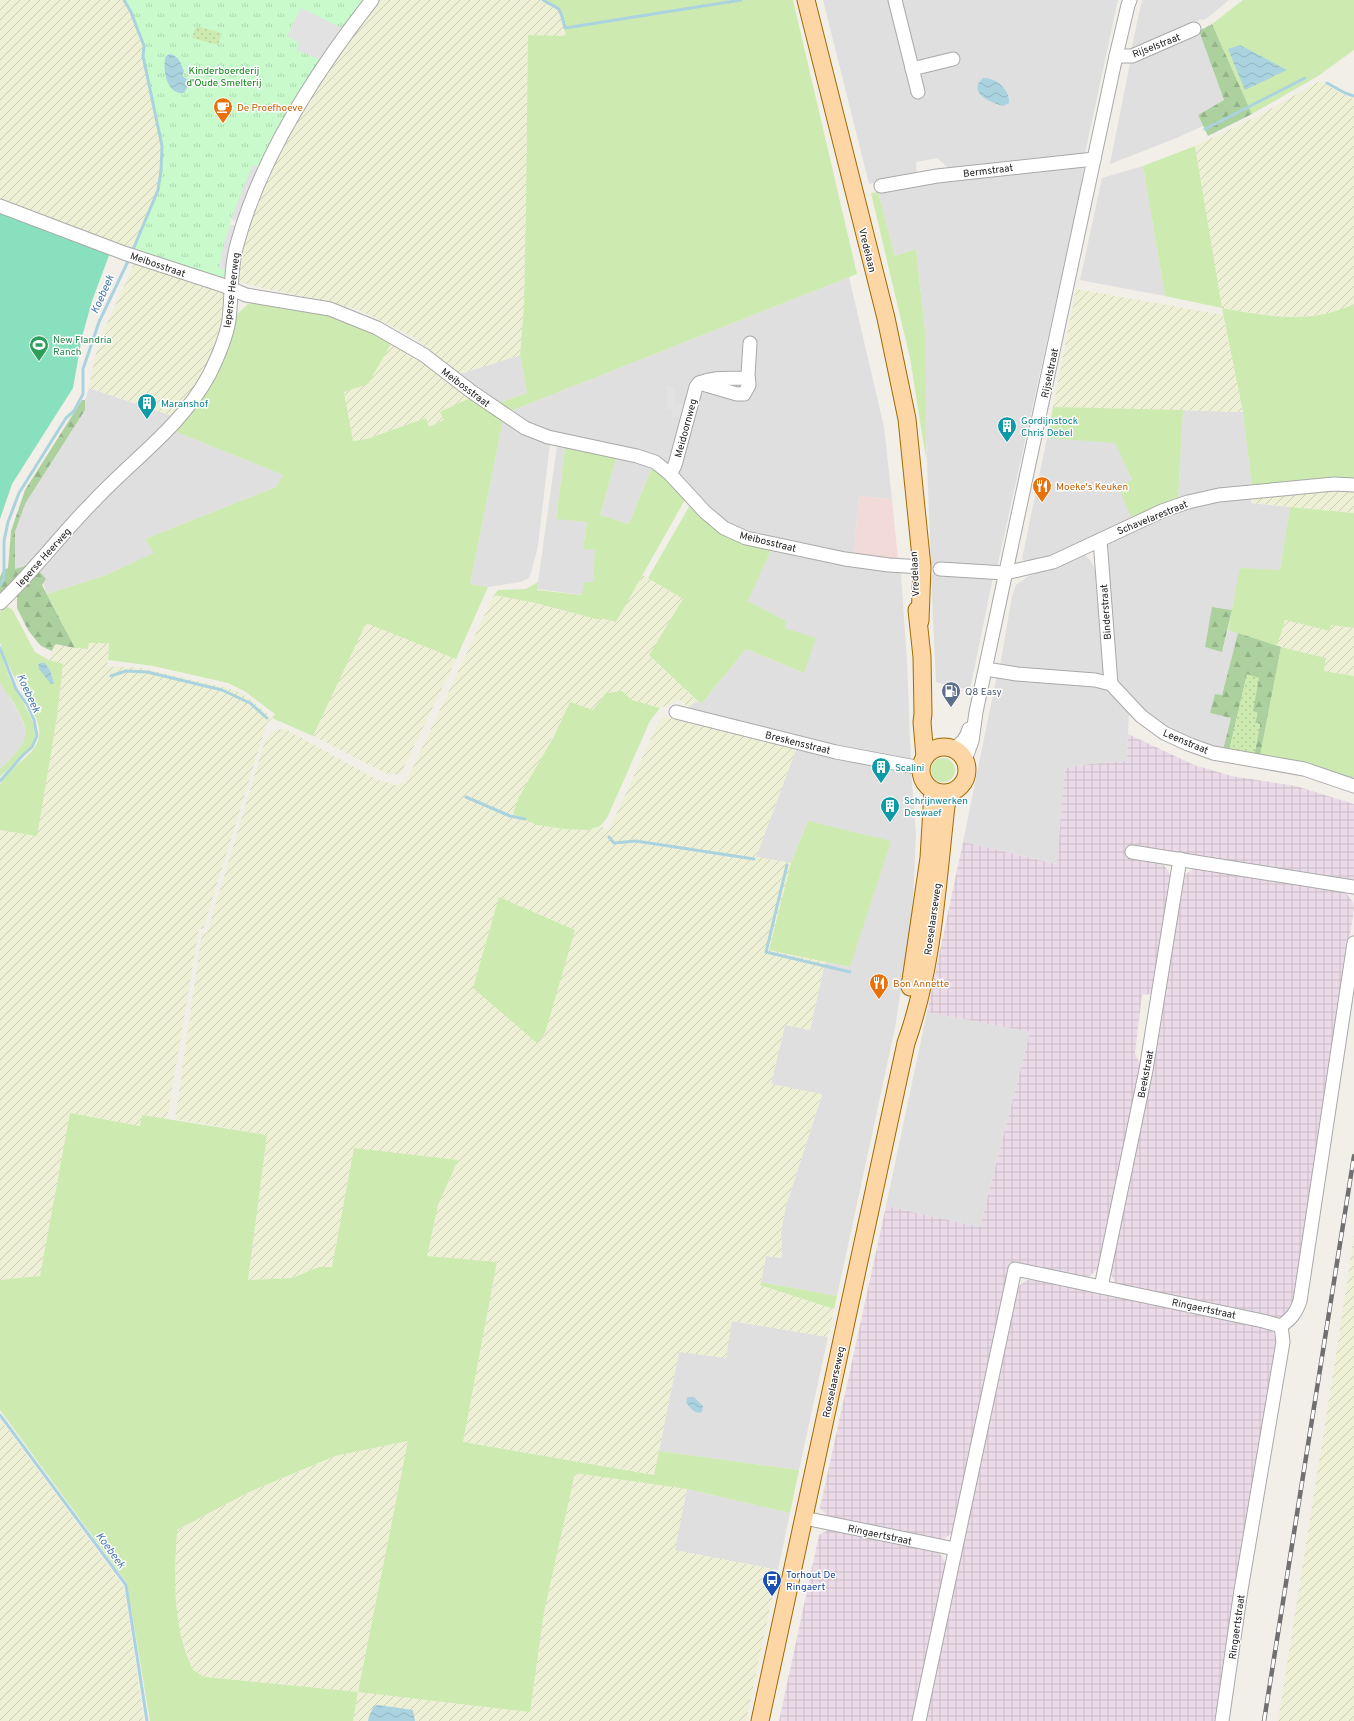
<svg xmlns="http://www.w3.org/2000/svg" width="1354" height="1721" font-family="Overpass,sans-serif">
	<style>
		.residential { fill: #e0dfdf }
		.commercial { fill: #f2dad9 }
		.industrial { fill: url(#industrial-grid) }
		.farmland { fill: url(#farmland-furrows) }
		.grass { fill: #cdebb0; fill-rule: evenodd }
		.forest { fill: url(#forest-firs) }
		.park { fill: url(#park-tufts) }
		.garden { fill: url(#garden-dots) }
		.pitch { fill: #88e0be }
		.parking { fill: #e2e2e2 }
		.water { fill: url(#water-waves) }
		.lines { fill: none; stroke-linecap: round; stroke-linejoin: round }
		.stream { stroke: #aad3df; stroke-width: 3 }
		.minor-casing { stroke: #a9a9a9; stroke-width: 15 }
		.major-casing { stroke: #a06b00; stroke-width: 19 }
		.minor { stroke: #fff; stroke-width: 13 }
		.major { stroke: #fcd6a4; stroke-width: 17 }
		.rail-casing { stroke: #707070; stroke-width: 4.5 }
		.rail { stroke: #fff; stroke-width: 3; stroke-dasharray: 9; stroke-linecap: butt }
		.labels { text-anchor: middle; stroke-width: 3; stroke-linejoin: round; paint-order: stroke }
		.street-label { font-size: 10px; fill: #222; stroke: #fff }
		.park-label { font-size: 10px; fill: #0c8416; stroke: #fff }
		.food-label { font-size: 10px; fill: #c56008; stroke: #fff; text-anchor: start }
		.leisure-label { font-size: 10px; fill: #27864d; stroke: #fff; text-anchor: start }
		.culture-label { font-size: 10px; fill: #0d838f; stroke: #fff; text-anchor: start }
		.service-label { font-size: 10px; fill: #4e5e75; stroke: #fff; text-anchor: start }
		.transit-label { font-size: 10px; fill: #164399; stroke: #fff; text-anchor: start }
		.water-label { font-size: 11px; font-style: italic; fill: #4a7aab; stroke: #fff }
	</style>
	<defs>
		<pattern id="industrial-grid" width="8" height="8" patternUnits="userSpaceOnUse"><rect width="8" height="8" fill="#ebdbe8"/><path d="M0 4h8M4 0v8" fill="none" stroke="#c9bcc7"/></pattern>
		<pattern id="farmland-furrows" width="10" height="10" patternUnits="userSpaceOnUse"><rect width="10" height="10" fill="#eef0d5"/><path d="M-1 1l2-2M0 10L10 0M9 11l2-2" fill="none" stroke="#ccceb7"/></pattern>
		<pattern id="forest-firs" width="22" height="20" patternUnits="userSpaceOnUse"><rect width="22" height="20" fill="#add19e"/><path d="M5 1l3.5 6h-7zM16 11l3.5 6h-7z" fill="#95b388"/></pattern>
		<pattern id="park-tufts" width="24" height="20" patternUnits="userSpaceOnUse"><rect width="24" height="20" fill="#c8facc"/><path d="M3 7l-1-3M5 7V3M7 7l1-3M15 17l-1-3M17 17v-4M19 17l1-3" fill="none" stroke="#acd6af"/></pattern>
		<pattern id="garden-dots" width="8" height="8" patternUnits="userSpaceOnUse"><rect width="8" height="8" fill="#cdebb0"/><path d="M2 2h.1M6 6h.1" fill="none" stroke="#b0c997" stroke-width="1.8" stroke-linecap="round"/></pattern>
		<pattern id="water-waves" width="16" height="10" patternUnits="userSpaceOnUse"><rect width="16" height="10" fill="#aad3df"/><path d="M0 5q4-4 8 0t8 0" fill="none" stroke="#92b5bf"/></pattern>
	</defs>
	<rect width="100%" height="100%" fill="#f2efe9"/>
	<g class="residential">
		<polygon points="823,0 891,0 919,77 922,73 922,63 916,61 900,0 1118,0 1084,158 952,171 937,158 916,162 917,175 869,184"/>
		<polygon points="1142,0 1229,0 1206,19 1202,20 1200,19 1193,25 1130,55"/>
		<polygon points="1199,31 1224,100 1198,115 1203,126 1174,139 1110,164 1130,63"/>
		<polygon points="1084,162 1081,187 997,568 931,565 925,413 925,332 916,249 895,256 878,192 974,177"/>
		<polygon points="1143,166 1165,296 1080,280 1102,178"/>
		<polygon points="849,277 884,427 892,499 859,496 854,554 819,549 740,531 723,524 663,462 527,425 508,412"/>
		<polygon points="520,355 527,393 496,404 460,374"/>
		<polygon points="89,388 173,416 147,444 140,447 110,476 29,565 15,569 15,532 25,504 85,410 85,400"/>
		<polygon points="1183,410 1243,412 1252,486 1178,498"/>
		<polygon points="503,420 550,443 538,546 531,573 528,579 520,582 488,587 470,584"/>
		<polygon points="175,429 179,433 284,475 276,487 145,539 155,553 106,575 47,594 38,570 80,521"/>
		<polygon points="1047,438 1115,442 1132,480 1119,487 1131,517 1081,542 1042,559 1026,562 1022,559"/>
		<polygon points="557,446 565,448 556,518 587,522 583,548 596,550 593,582 584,582 583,595 537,589"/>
		<polygon points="617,455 652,467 629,524 600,515"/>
		<polygon points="1252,496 1251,503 1290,507 1280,571 1241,568 1232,610 1212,607 1222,652 1228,630 1238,633 1222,695 1210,712 1231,718 1223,750 1198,742 1159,726 1116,683 1104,545 1150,520 1191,505"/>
		<polygon points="771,550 897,571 901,574 907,662 911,761 771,732 696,712 688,707 697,701 701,704 746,649 804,673 784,628 786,621 747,601"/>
		<polygon points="1084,554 1090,560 1097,572 1105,676 1053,673 1000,666 1012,596 1016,585 1027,577"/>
		<polygon points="933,573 965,573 993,577 970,690 936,682 931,578"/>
		<polygon points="997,675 1106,687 1129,711 1127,761 1089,764 1065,768 1058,864 963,842"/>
		<polygon points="0,681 20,715 26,731 25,739 21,748 0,769"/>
		<polygon points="797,747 911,770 916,834 912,920 895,1028 837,1296 761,1282 766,1256 782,1258 781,1232 786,1206 822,1095 771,1084 785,1025 810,1030 825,962 850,967 808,821 791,863 756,857"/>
		<polygon points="927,1012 1030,1032 980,1227 886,1206"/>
		<polygon points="731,1321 828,1337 799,1470 659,1451 679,1352"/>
		<polygon points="687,1489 790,1513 778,1570 674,1550"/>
	</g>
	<polygon class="commercial" points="859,496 892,499 898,559 854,554"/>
	<g class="industrial">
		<polygon points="1128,734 1194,765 1232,776 1296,786 1354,804 1354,882 1129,846 1127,856 1155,860 1163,864 1169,872 1171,880 1153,994 1142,995 1135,1053 1141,1067 1101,1260 1097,1269 1090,1276 1083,1277 1011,1263 955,1525 952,1533 945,1538 937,1540 828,1517 820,1508 886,1206 980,1227 1030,1032 927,1012 963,842 1057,864 1065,768 1089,764 1127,761"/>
		<polygon points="1202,868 1339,889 1347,894 1353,902 1354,909 1295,1301 1291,1309 1284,1316 1274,1318 1124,1287 1115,1282 1110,1273 1182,881 1186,874 1193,869"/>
		<polygon points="1039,1279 1262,1325 1271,1330 1276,1337 1278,1346 1218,1721 925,1721 1016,1292 1020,1285 1027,1280"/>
		<polygon points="828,1530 932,1549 940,1554 946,1563 946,1573 914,1721 779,1721 819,1535"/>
	</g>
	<g class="farmland">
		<polygon points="0,0 124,0 131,12 144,46 143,56 162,146 158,190 133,250 128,245 122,245 0,201"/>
		<polygon points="377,0 543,0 558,8 561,13 565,28 566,37 528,35 526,203 524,307 520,355 460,374 413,337 359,310 242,283 237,277 238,258 262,187 309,96"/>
		<polygon points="1320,81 1344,95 1354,99 1354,304 1339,311 1321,315 1297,317 1259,314 1222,308 1195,146 1258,116"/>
		<polygon points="135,262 226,294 224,315 206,368 183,405 173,416 89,388 94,360 102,334"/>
		<polygon points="1076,289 1223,315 1243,412 1053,407"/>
		<polygon points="392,342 423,359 472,397 441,412 444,420 429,427 426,418 367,439 353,441 344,392 368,383"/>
		<polygon points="1354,490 1354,513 1251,503 1252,496 1321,491"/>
		<polygon points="643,575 683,599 649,655 697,701 688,707 680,700 660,708 632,700 622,691 606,693 593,710 570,702 513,814 538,825 564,829 588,830 600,826 609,830 659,721 665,717 797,747 756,857 791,863 769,950 825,962 810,1030 785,1025 771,1084 822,1094 786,1206 781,1232 782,1258 766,1256 760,1285 834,1309 828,1337 732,1321 726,1358 679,1352 654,1475 463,1442 497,1263 427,1256 438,1205 451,1177 354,1148 332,1267 319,1267 292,1278 248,1280 267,1135 175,1119 202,932 207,933 265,740 275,730 285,729 378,780 396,785 406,782 494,595 536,603 596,619 604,619 615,622"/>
		<polygon points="1285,620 1330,631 1331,625 1354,628 1354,676 1324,671 1326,658 1277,646"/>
		<polygon points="366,622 456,659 401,773 394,775 385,773 313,736"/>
		<polygon points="89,643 109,643 107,666 141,668 232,689 249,698 272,718 267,723 203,929 199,929 167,1119 142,1115 140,1126 70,1113 40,1276 0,1280 0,830 36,835 57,717 63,665 49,660 55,644 75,648 89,649"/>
		<polygon points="1354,1235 1354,1721 1278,1721 1338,1342"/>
		<polygon points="0,1419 124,1587 144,1721 0,1721"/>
		<polygon points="408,1441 358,1692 530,1711 544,1612 575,1472 687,1489 675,1550 778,1570 746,1721 353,1721 358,1692 205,1677 193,1670 178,1627 175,1585 176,1531 249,1492 336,1456"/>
	</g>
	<g class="grass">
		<polygon points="543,0 793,0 857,274 508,412 496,404 527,393 520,355 524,307 526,203 528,35 566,36 561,13 558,8"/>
		<polygon points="1243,0 1354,0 1354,50 1318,76 1252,114 1212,24"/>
		<path d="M1195 146 1222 308C1267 316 1311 325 1354 304V480L1252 486 1243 412 1222 308 1165 296 1143 166Z"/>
		<polygon points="878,192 895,256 916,249 925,332 926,459 910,358 871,193"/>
		<polygon points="257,302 341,318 392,342 368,384 344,392 353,441 367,439 426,418 429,427 444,420 440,412 472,397 503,420 470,584 488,587 456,659 366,623 313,736 272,718 275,714 244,691 228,683 153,666 108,660 109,643 89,643 88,649 75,648 47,594 106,575 154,553 145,539 276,487 283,475 179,433 175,429 235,316 248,304"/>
		<polygon points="1053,407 1183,410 1178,498 1131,517 1118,486 1132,480 1115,443 1047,438"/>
		<polygon points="569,446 617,455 600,515 629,524 652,467 663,473 686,498 616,622 604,619 596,619 536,603 494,595 498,590 526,589 538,582 537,590 582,595 584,582 593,582 595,550 583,549 587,522 556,519 565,448"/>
		<path d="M690 505C700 515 710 527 723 535 737 544 755 546 771 550L748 601 786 621 785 628 816 638 804 673 746 649 701 704 649 655 683 599 648 578Z"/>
		<polygon points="1290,507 1354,513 1354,628 1331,625 1330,631 1285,620 1277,646 1228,630 1240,568 1280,570"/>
		<path d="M7 607 12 609 35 652 49 660 63 664 57 717 37 836 0 830C0 821 0 791 0 785 8 764 43 755 39 729 38 716 28 704 23 693 15 677 4 659 0 642 0 633 0 621 0 612Z"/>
		<polygon points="1281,647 1326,658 1324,671 1354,676 1354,780 1260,756"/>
		<path d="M0 650C3 660 6 670 10 679 17 695 40 723 34 741 30 751 8 768 0 777V769C29 740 34 736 11 699 8 694 1 687 0 681 0 672 0 660 0 650Z"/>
		<polygon points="622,691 632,700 660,708 650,721 607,818 600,826 588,830 564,829 537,825 513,814 519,797 553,738 570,702 593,710 606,693"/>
		<circle cx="943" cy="770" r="12"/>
		<polygon points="808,821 891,841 850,967 769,950 791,863"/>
		<polygon points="499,897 575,930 545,1033 537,1043 473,988"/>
		<path d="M70 1113 140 1126 142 1115 267 1135 248 1280 292 1278 319 1267H332L354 1148 458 1160 438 1205 427 1256 497 1262 463 1442 654 1475 659 1451 799 1470 790 1513 687 1489 575 1473 544 1612 530 1712 358 1692 353 1721H150L127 1583 0 1410V1280L40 1276ZM408 1441 358 1692 205 1677 193 1670C172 1626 174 1577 177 1530L249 1492 335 1456Z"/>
		<polygon points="761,1282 837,1296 834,1309 760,1285"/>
	</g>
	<g class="forest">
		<polygon points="1212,24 1252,114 1208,136 1198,115 1224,100 1199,31"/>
		<polygon points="82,400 85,400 85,410 25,504 15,532 15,569 29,565 0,593 0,577 3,570 8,568 11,531 25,490"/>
		<polygon points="38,570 46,579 42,585 75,648 55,644 52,651 41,646 35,639 28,630 17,608 17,595"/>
		<polygon points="1212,607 1232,610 1222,652 1205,647"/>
		<polygon points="1238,633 1281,647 1260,756 1254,756 1260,724 1255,723 1247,675 1229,751 1223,750 1231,718 1210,713 1215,694 1222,695"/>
	</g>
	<path class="park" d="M124 0H367L231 219 219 268 227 271V277L221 280 133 250 158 190 161 171 162 146 143 56C146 37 134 16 124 0Z"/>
	<g class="garden">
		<polygon points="196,26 222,33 218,45 192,38"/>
		<polygon points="1247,674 1259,678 1253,711 1258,713 1255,723 1260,724 1254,756 1229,751"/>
	</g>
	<polygon class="pitch" points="0,212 111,250 92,301 82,337 73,388 12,484 0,519"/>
	<g class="parking">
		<polygon points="301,8 344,29 321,60 296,50 299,43 287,36"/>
		<polygon points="252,166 262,167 227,271 219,268 224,243 230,225 236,225 237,222 231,219"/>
		<polygon points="667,386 675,387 674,403 685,404 684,417 672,417 673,409 666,409"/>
	</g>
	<g class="water">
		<polygon points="1240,45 1287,70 1245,90 1228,49"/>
		<path d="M170 54C179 56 181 63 184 72L182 76 187 79 189 84 184 93C166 95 162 68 166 56Z"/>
		<path d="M983 78C996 77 1010 90 1009 103L1003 106C992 103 966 93 983 78Z"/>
		<polygon points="40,663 45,663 50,670 54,683 51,684 39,669 38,665"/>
		<path d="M689 1397H694L703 1406 702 1412C695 1415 691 1408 686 1403L687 1398Z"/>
		<polygon points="378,1705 413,1710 415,1721 368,1721 369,1716 374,1706"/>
	</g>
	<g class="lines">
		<g class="stream">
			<polyline points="124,0 131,12 144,46 143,56 162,146 161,171 158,190 132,252"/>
			<path d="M543 0C561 11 559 4 565 28L741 0"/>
			<polyline points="1327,83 1345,93 1354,96"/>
			<polyline points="1205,129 1305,78"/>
			<polyline points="0,585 4,578 4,541 8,522 19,493 66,418 74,411 83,394 83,369 99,322 129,259"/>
			<polyline points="0,648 16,689 28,706 34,720 37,736 32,747 23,755 0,781"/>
			<polyline points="111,676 126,671 147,672 222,690 250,703 267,718"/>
			<polyline points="466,797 510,816 525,819"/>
			<polyline points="609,837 614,843 636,841 754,859"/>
			<polyline points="787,865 766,952 850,972"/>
			<polyline points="0,1415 126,1585 147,1721"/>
		</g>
		<g class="minor-casing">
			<g id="minor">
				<polyline points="895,0 918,92"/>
				<polyline points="1116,56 1132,56 1194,29"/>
				<polyline points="912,69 953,59"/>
				<polyline points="881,186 937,176 1094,159"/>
				<polyline points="0,206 124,253 222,285 246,295 330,309 377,328 424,355 472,392 525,428 548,437 637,456 655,462 670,474 705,512 724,528 746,538 845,559 889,565 922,567"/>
				<path d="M699 383C716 376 731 379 748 378"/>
				<polyline points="670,474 675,465 696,387 699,383 737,394 744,394 749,385 748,375 750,343"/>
				<polyline points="1100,540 1111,684"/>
				<polyline points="940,569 1005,573 1053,562 1162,511 1188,502 1219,495 1334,484 1354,485"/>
				<path d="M0 603C34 571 61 534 94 501 133 459 181 427 209 375 217 359 226 339 229 320 232 294 230 267 238 241 262 154 317 70 372 0"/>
				<polyline points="986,669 1017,674 1095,680 1111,684 1141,716 1164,733 1188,744 1213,753 1304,769 1354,786"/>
				<polyline points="676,712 836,752 921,768"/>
				<path d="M952 749C962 744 966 739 969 729"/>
				<polyline points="965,760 972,741 976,712 1116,56 1128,5 1130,0"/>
				<polyline points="1132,852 1354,887"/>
				<polyline points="1101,1287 1146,1070 1180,859"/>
				<path d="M1281 1326C1291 1319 1296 1313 1300 1301L1354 943"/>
				<polyline points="804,1518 955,1549"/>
				<polyline points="919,1721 1015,1269 1263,1321 1281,1326"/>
				<polyline points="1222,1721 1241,1590 1283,1342 1281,1326"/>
			</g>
		</g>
		<g class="major-casing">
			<g id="major">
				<polyline points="806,0 886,318 907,419 922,567 920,621"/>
				<polyline points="917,610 922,657 923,714 922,722 925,757"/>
				<circle cx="944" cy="770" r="23"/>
				<polyline points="910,987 929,858 933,791"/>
				<path d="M760 1721 906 1043C933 968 937 885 946 806L949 793"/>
			</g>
		</g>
		<use href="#minor" class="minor"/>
		<use href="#major" class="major"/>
		<g class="rail-casing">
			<polyline id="rail" points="1264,1721 1354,1156"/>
		</g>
		<use href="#rail" class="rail"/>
	</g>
	<defs>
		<g id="cafe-pin" transform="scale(1)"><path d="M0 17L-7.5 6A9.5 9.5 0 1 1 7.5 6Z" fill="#e8710a" stroke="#fff"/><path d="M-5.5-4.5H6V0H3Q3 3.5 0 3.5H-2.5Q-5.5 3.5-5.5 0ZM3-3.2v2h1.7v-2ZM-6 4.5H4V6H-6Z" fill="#fff"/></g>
		<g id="stadium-pin" transform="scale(1)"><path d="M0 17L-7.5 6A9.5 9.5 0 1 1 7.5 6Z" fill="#2e9e5b" stroke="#fff"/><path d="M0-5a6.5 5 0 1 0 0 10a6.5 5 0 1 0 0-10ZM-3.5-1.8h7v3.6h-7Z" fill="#fff"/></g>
		<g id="building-pin" transform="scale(1)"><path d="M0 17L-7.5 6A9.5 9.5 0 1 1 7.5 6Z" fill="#0f9aa8" stroke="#fff"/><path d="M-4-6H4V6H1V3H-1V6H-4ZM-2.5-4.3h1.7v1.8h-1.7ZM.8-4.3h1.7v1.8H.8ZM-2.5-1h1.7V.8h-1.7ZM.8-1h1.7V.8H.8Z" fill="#fff"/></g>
		<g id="restaurant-pin" transform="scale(1)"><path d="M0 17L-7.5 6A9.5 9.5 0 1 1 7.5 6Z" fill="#e8710a" stroke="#fff"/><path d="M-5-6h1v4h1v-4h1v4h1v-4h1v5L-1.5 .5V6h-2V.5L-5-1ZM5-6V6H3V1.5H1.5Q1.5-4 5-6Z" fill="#fff"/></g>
		<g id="fuel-pin" transform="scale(1)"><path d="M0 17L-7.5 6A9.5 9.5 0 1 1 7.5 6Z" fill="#5c6f8a" stroke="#fff"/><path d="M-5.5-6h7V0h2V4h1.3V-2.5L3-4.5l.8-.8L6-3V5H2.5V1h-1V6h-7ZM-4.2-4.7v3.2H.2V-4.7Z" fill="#fff"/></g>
		<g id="bus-pin" transform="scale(1)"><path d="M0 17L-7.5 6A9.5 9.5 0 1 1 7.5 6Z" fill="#1a4fb4" stroke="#fff"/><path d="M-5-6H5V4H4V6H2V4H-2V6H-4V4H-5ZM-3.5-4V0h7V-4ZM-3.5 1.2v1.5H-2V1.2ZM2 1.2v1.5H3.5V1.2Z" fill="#fff"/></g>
	</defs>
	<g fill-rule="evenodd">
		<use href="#cafe-pin" x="223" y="107"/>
		<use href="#stadium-pin" x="39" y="345"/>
		<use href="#building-pin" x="147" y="403"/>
		<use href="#building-pin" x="1007" y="426"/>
		<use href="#restaurant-pin" x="1042" y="486"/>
		<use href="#fuel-pin" x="951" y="691"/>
		<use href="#building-pin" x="881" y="767"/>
		<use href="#building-pin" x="890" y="806"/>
		<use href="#restaurant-pin" x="879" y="983"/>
		<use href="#bus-pin" x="772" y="1580"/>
	</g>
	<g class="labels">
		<g class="street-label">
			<text transform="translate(1156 45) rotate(-21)" y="4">Rijselstraat</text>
			<text transform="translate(988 170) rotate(-7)" y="4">Bermstraat</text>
			<text transform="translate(868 250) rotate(76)" y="4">Vredelaan</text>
			<text transform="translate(158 264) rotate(19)" y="4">Meibosstraat</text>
			<text transform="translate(231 290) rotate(-83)" y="4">Ieperse Heerweg</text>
			<text transform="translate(1049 373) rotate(-78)" y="4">Rijselstraat</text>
			<text transform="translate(466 387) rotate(37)" y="4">Meibosstraat</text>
			<text transform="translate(685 428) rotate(-75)" y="4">Meidoornweg</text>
			<text transform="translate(1152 517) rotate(-22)" y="4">Schavelarestraat</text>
			<text transform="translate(768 541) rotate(14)" y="4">Meibosstraat</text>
			<text transform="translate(43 557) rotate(-48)" y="4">Ieperse Heerweg</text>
			<text transform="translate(914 574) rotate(-93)" y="4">Vredelaan</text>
			<text transform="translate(1105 612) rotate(-94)" y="4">Binderstraat</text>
			<text transform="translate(1186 741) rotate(23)" y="4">Leenstraat</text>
			<text transform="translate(798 742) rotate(14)" y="4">Breskensstraat</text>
			<text transform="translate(932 919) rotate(-82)" y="4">Roeselaarseweg</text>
			<text transform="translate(1145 1074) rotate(-79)" y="4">Beekstraat</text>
			<text transform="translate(1204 1308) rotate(12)" y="4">Ringaertstraat</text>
			<text transform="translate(833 1382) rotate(-78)" y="4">Roeselaarseweg</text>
			<text transform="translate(880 1534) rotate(12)" y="4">Ringaertstraat</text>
			<text transform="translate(1236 1627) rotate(-82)" y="4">Ringaertstraat</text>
		</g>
		<g class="park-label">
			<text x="224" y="74">Kinderboerderij<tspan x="224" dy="12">d'Oude Smelterij</tspan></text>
		</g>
		<g class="food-label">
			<text x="237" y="111">De Proefhoeve</text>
			<text x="1056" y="490">Moeke's Keuken</text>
			<text x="893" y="987">Bon Annette</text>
		</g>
		<g class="leisure-label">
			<text x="53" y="343">New Flandria<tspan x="53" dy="12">Ranch</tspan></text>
		</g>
		<g class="culture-label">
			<text x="161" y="407">Maranshof</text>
			<text x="1021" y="424">Gordijnstock<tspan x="1021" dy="12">Chris Debel</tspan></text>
			<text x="895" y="771">Scalini</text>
			<text x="904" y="804">Schrijnwerken<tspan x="904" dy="12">Deswaef</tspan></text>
		</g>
		<g class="service-label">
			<text x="965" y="695">Q8 Easy</text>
		</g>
		<g class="transit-label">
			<text x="786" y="1578">Torhout De<tspan x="786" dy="12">Ringaert</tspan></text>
		</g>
		<g class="water-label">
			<text transform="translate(102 294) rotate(-66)" y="4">Koebeek</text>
			<text transform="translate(29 693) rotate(65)" y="4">Koebeek</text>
			<text transform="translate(111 1550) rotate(54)" y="4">Koebeek</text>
		</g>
	</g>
</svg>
